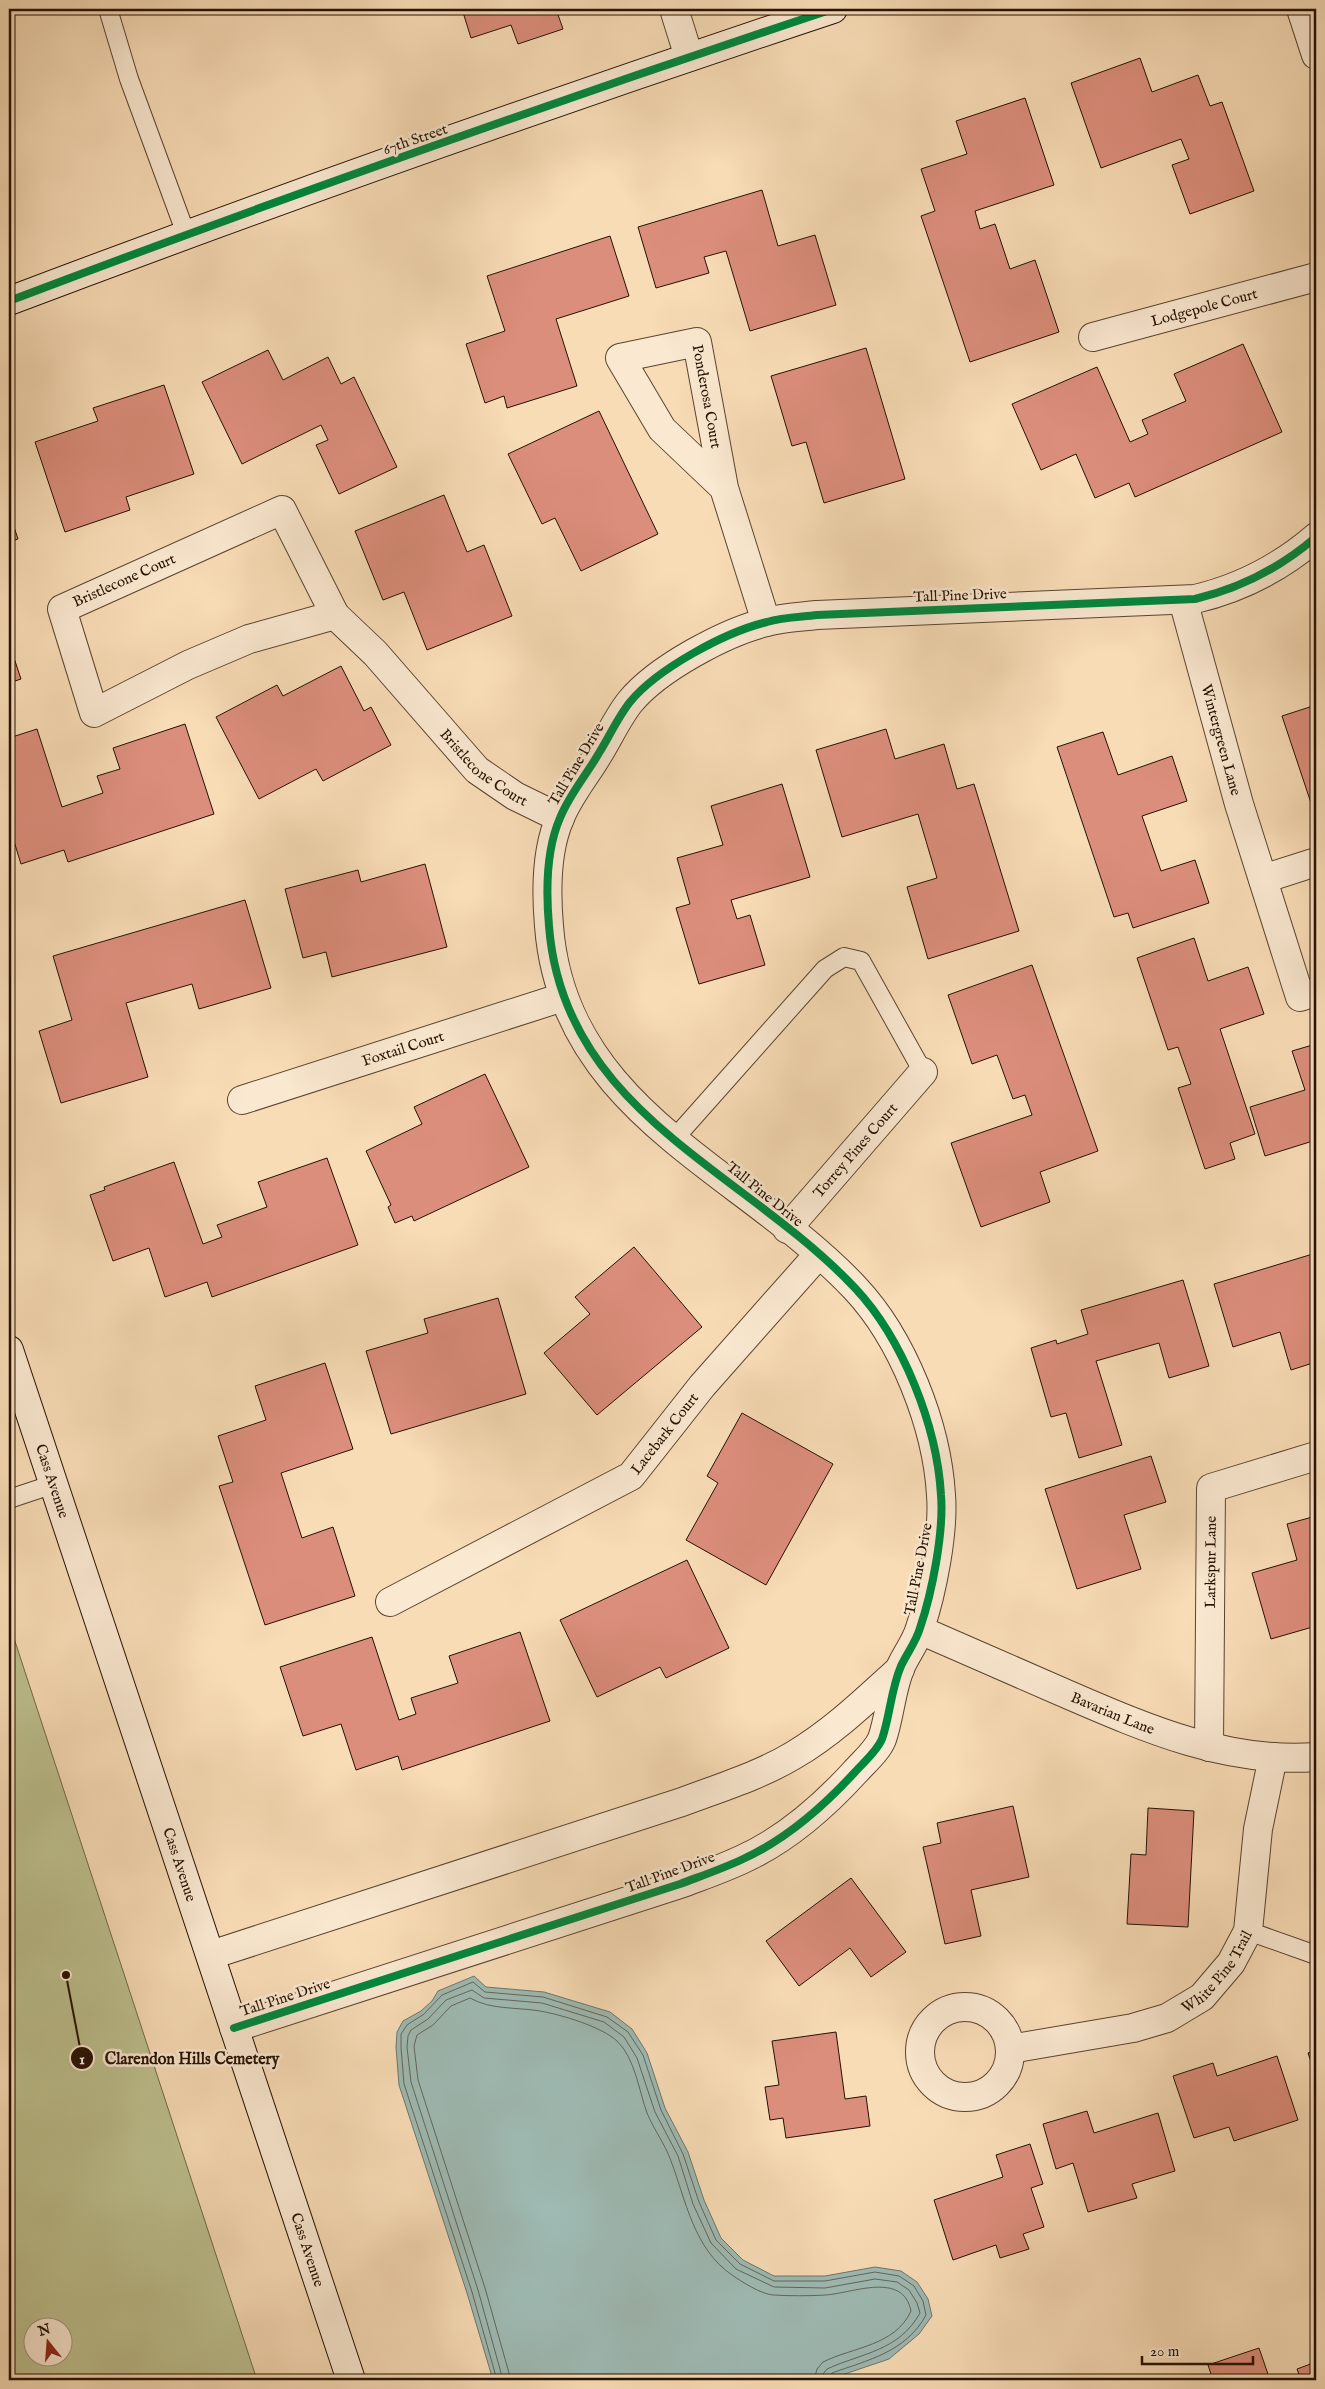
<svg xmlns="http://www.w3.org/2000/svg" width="1325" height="2389" font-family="'IM FELL English',serif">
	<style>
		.green { fill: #bdc08e; stroke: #716848; fill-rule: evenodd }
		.water { fill: #9ebab3; stroke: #6e766c }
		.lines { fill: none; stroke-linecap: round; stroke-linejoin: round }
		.shore { stroke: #62665a; stroke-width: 1 }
		.building { fill: #dc8e7c; stroke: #251102 }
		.lane-casing { stroke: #5a442f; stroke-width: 20 }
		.street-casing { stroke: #5a442f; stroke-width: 30 }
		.secondary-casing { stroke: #251102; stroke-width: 30 }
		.lane { stroke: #fae8d0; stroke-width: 18 }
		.street { stroke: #fae8d0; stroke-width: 28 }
		.secondary { stroke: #fae8d0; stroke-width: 28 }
		.cycleway-casing { stroke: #fae8d0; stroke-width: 11 }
		.cycleway { stroke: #00873e; stroke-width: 8 }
		.labels { text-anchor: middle; stroke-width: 5; stroke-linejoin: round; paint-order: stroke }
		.street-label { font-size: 15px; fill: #251102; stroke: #fae8d0 }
		.leader { fill: none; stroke: #251102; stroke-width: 2 }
		.callout-dot { fill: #251102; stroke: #fae8d0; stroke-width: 2 }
		.mark-label { font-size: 15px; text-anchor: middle; font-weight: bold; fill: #fff }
		.callout-label { font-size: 16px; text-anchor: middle; font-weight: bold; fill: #251102; stroke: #fae8d0; stroke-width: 5; stroke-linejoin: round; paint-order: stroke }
	</style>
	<rect width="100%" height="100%" fill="#f8dcb6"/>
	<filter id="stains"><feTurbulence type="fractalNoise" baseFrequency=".004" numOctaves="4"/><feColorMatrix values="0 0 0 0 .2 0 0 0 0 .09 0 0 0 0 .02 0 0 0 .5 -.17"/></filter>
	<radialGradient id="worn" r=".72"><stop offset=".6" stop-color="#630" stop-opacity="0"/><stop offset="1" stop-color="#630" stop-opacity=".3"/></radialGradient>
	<path class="green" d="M9 1623 257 2380H9ZM32 2326H62V2356H32Z"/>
	<polygon class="water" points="474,1976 486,1987 544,1992 610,2012 632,2029 647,2053 665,2108 688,2152 704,2200 721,2238 743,2260 774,2276 825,2276 875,2267 901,2271 917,2282 928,2299 932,2316 919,2334 889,2359 827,2380 493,2380 467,2293 399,2085 396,2047 397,2032 403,2021 421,2011 432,2001 438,1991"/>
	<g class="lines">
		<g class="shore">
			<path d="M497 2380 472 2292 404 2084 401 2047V2034L407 2025 424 2014 442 1995 473 1982 485 1992 543 1997 607 2017 628 2032 643 2055 661 2110 683 2154 699 2202 716 2240 740 2264 774 2281H825L875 2272 899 2276 914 2286 923 2301 926 2315C906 2352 868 2360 832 2373L828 2380"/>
			<path d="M503 2380 478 2290 411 2082 407 2047 408 2036 411 2030 428 2019 446 2000 472 1990 484 1998 542 2003 604 2022 624 2037 637 2058 655 2112 678 2156 693 2204 711 2243 736 2269 774 2287 825 2288 875 2279 897 2282 909 2290 917 2303 920 2313C899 2351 862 2353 827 2369L823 2374 822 2380"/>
			<path d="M511 2380 485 2288 418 2080 414 2046 417 2035 433 2025 451 2006 470 1998C491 2010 516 2007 540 2011 562 2015 600 2026 617 2041 635 2058 639 2091 647 2113 654 2130 665 2144 671 2161 686 2201 694 2249 732 2275 742 2282 761 2294 773 2295 790 2296 809 2296 826 2295 853 2293 903 2271 911 2311 895 2346 853 2347 823 2362L817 2369 814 2380"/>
		</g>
	</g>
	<g class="building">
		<polygon points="462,9 556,9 563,29 518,44 511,25 471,38"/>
		<polygon points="1140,58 1152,92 1198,75 1210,106 1222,102 1254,191 1190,214 1172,165 1189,159 1181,139 1101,168 1071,83"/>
		<polygon points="1025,98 1054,185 975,211 980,229 995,224 1010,269 1035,260 1059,332 970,362 921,216 935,211 921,169 967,154 956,121"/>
		<polygon points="762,190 778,246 815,235 836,305 750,331 726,251 704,257 709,273 656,288 638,227"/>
		<polygon points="610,236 629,296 556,319 577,386 507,408 504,396 485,403 466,344 505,331 487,276"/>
		<polygon points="1243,344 1282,432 1135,497 1129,483 1095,498 1076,454 1041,470 1012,404 1097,367 1130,442 1148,434 1142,420 1186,401 1174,374"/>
		<polygon points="866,348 905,479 824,503 806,442 792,446 771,376"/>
		<polygon points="268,350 283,380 328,357 341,384 354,377 397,467 339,494 316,445 328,440 321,425 242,464 202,382"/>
		<polygon points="164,385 194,474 126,497 130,510 65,532 35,442 98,421 93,408"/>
		<polygon points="599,411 658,534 581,571 555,518 542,524 508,454"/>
		<polygon points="444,495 467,552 484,545 512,616 427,650 404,592 383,600 355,531"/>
		<polygon points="9,512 18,539 9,542"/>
		<polygon points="9,643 21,679 9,683"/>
		<polygon points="341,666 364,711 371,707 391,745 323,781 316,769 259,799 216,717 277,685 283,696"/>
		<polygon points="1316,705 1316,804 1312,806 1282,716"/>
		<polygon points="185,724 214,814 68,862 64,850 21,864 9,825 9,738 37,729 62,807 103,793 97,776 120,769 113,748"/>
		<polygon points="886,729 895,759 944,744 957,789 974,784 1019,931 928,959 907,887 937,878 918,814 842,837 816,750"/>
		<polygon points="1103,732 1118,775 1172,756 1187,801 1142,816 1161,871 1195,860 1209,903 1133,928 1128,913 1114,917 1057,747"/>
		<polygon points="782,784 810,877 731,900 737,919 750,915 765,965 699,984 676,908 690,904 677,858 723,845 711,806"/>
		<polygon points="425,864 447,947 332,977 326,952 303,958 285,889 358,870 361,882"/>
		<polygon points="245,900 271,988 199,1009 192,984 126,1003 148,1077 61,1103 39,1031 72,1020 53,956"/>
		<polygon points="1194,938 1208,981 1248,967 1264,1014 1220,1029 1255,1134 1230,1143 1235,1159 1205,1169 1178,1088 1191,1084 1178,1047 1168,1050 1137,958"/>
		<polygon points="1032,965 1098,1151 1040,1172 1050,1202 981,1227 951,1143 1032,1115 1025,1095 1013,1099 997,1055 972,1064 948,995"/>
		<polygon points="1316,1044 1316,1140 1265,1156 1250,1107 1305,1090 1292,1051"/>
		<polygon points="485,1074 529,1167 414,1221 412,1216 395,1223 388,1207 391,1205 366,1151 422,1124 414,1107"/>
		<polygon points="327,1158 358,1245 212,1297 207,1282 165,1297 149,1248 113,1261 90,1195 105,1190 104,1187 174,1162 203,1244 222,1237 217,1225 267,1207 258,1182"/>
		<polygon points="634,1247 702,1327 597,1415 544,1353 590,1314 575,1297"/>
		<polygon points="1316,1253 1316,1362 1291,1370 1280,1332 1233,1347 1214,1284"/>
		<polygon points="1183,1280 1209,1366 1169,1378 1159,1343 1096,1361 1122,1445 1079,1458 1066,1413 1051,1417 1031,1348 1056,1340 1057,1344 1088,1334 1081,1310"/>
		<polygon points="498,1298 526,1394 391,1434 366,1351 428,1333 424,1319"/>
		<polygon points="325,1363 353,1449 281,1473 302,1538 333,1527 355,1596 265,1625 219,1486 233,1482 218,1436 266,1420 255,1386"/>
		<polygon points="742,1413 833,1464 766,1585 686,1540 718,1483 707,1476"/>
		<polygon points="1151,1456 1166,1502 1124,1515 1141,1569 1077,1589 1045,1489"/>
		<polygon points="1316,1516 1316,1626 1271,1639 1252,1573 1297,1560 1287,1524"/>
		<polygon points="687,1560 729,1648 666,1678 660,1667 597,1697 560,1620"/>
		<polygon points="520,1632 550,1721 402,1770 398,1756 356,1770 341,1724 303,1736 280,1667 372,1637 399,1720 416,1714 411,1698 458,1683 449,1656"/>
		<polygon points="1013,1806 1029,1877 971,1890 981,1936 945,1944 923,1847 941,1843 937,1823"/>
		<polygon points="1148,1808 1194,1811 1188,1927 1127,1924 1131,1854 1146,1855"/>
		<polygon points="851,1878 906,1952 871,1977 850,1948 799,1986 766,1941"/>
		<polygon points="836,2032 845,2099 866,2096 870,2126 786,2138 783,2118 770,2120 765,2087 779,2085 772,2041"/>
		<polygon points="1316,2050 1316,2076 1308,2053"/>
		<polygon points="1277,2056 1298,2120 1234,2141 1229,2127 1194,2138 1173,2076 1213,2063 1217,2076"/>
		<polygon points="1087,2111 1094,2133 1158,2113 1175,2171 1132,2184 1137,2198 1088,2212 1073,2163 1056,2169 1043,2124"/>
		<polygon points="1030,2144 1043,2184 1031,2188 1044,2227 1023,2234 1029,2249 1000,2258 996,2245 953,2260 934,2200 1003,2177 996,2155"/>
		<polygon points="1259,2348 1270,2380 1213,2380 1208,2365"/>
		<polygon points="1316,2362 1316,2380 1301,2380 1297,2369"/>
	</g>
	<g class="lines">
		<g class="lane-casing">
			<g id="lane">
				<polyline points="108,9 129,79 186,234"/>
				<polyline points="674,1139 825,969 844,957 861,961 923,1072"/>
				<polyline points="9,1499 54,1484"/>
				<polyline points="1248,1931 1316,1955"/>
			</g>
		</g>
		<g class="street-casing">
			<g id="street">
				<polyline points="674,9 689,57"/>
				<polyline points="1301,9 1316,55"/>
				<path id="s1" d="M1093 337 1316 277"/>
				<path id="s2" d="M724 488 662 429 620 358 697 342 724 488 766 622"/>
				<polygon points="282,510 335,615 249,639 188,665 94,713 62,609"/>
				<path id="s3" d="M1183 600 1239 804 1300 997 1316 992"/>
				<path id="s4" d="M335 615 375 653 477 770 515 796 560 818"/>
				<polyline points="1263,879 1316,862"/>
				<path id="s5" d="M242 1100 563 997"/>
				<path id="s6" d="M787 1229 923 1072"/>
				<path id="s7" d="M390 1602 631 1476 702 1386 818 1255"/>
				<path id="s8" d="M920 1630C967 1651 1015 1671 1062 1692 1143 1727 1226 1764 1316 1757"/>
				<path id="s9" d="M1209 1747 1211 1488 1316 1456"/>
				<path d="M211 1955 682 1802C719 1788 759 1776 794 1755 833 1732 866 1700 900 1669"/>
				<circle cx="965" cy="2052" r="45"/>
				<path d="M234 2028 680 1884C701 1876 722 1869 743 1859 787 1839 823 1807 855 1772 864 1762 877 1751 882 1739 890 1716 891 1689 901 1666 907 1653 916 1642 920 1628 932 1593 944 1532 941 1495 937 1426 903 1339 855 1288 744 1170 563 1112 549 926 546 892 546 850 560 818 569 795 587 774 599 753 609 737 618 717 630 702 657 669 725 632 767 622 783 617 801 617 817 615L1195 599C1242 588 1280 568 1316 537"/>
				<path id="s10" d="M1010 2049 1133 2028 1167 2018 1202 1997 1231 1963 1248 1931 1258 1829 1273 1757"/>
			</g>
		</g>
		<g class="secondary-casing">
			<g id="secondary">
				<path d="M9 301C281 198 556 101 833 9"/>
				<path id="s11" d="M9 1350 351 2380"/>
			</g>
		</g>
		<use href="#lane" class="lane"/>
		<use href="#street" class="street"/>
		<use href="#secondary" class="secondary"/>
		<g class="cycleway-casing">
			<g id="cycleway">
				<path d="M9 301C281 198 556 101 833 9"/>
				<path d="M234 2028 680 1884C701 1876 722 1869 743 1859 787 1839 823 1807 855 1772 864 1762 877 1751 882 1739 890 1716 891 1689 901 1666 907 1653 916 1642 920 1628 932 1593 944 1532 941 1495 937 1426 903 1339 855 1288 744 1170 563 1112 549 926 546 892 546 850 560 818 569 795 587 774 599 753 609 737 618 717 630 702 657 669 725 632 767 622 783 617 801 617 817 615L1195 599C1242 588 1280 568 1316 537"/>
			</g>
		</g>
		<use href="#cycleway" class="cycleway"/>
	</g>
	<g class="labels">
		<g class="street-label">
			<text transform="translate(415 139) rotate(-19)" y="5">67th Street</text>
			<text dy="5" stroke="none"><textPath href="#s1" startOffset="115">Lodgepole Court</textPath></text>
			<text dy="5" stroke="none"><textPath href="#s2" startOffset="302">Ponderosa Court</textPath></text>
			<text transform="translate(124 580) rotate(-24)" y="5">Bristlecone Court</text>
			<text transform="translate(960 595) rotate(-2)" y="5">Tall Pine Drive</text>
			<text dy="5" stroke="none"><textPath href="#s3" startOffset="145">Wintergreen Lane</textPath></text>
			<text transform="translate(576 764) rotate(-59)" y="5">Tall Pine Drive</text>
			<text dy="5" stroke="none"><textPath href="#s4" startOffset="214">Bristlecone Court</textPath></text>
			<text dy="5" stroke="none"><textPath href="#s5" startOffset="169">Foxtail Court</textPath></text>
			<text dy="5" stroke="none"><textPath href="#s6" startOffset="104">Torrey Pines Court</textPath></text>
			<text transform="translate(765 1194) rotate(39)" y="5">Tall Pine Drive</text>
			<text dy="5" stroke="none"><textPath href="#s7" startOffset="326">Lacebark Court</textPath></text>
			<text dy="5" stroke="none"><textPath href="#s11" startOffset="138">Cass Avenue</textPath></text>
			<text dy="5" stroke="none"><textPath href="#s9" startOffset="185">Larkspur Lane</textPath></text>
			<text transform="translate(918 1569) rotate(-79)" y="5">Tall Pine Drive</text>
			<text dy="5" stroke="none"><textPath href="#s8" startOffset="210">Bavarian Lane</textPath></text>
			<text dy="5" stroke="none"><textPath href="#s11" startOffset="542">Cass Avenue</textPath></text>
			<text transform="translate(670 1872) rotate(-20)" y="5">Tall Pine Drive</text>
			<text dy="5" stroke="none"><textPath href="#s10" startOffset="230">White Pine Trail</textPath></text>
			<text transform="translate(285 1997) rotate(-18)" y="5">Tall Pine Drive</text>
			<text dy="5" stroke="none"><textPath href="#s11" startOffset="948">Cass Avenue</textPath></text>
		</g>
	</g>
	<path class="leader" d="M66 1975L82 2058"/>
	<g class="callout-dot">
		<circle cx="66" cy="1975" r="5"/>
		<circle cx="82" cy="2058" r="12"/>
	</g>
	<g class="mark-label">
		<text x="82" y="2064">1</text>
	</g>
	<g class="callout-label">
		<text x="192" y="2064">Clarendon Hills Cemetery</text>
	</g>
	<rect width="1325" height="2389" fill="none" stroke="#f8dcb6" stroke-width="30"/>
	<rect x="10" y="10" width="1305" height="2369" fill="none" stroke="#251102" stroke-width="2.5"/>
	<rect x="15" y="15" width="1295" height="2359" fill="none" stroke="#251102"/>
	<g transform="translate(48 2342) rotate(343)"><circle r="24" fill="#fae8d0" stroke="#a5927e"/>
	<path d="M0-4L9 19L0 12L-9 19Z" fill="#8f2418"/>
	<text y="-8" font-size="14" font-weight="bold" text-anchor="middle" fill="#251102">N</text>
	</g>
	<path d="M1142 2356v8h111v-8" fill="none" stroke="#251102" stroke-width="2.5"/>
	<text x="1150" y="2356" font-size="15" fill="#251102" stroke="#fae8d0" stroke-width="4" paint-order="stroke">20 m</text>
	<rect width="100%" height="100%" filter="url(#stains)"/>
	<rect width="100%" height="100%" fill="url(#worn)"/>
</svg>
